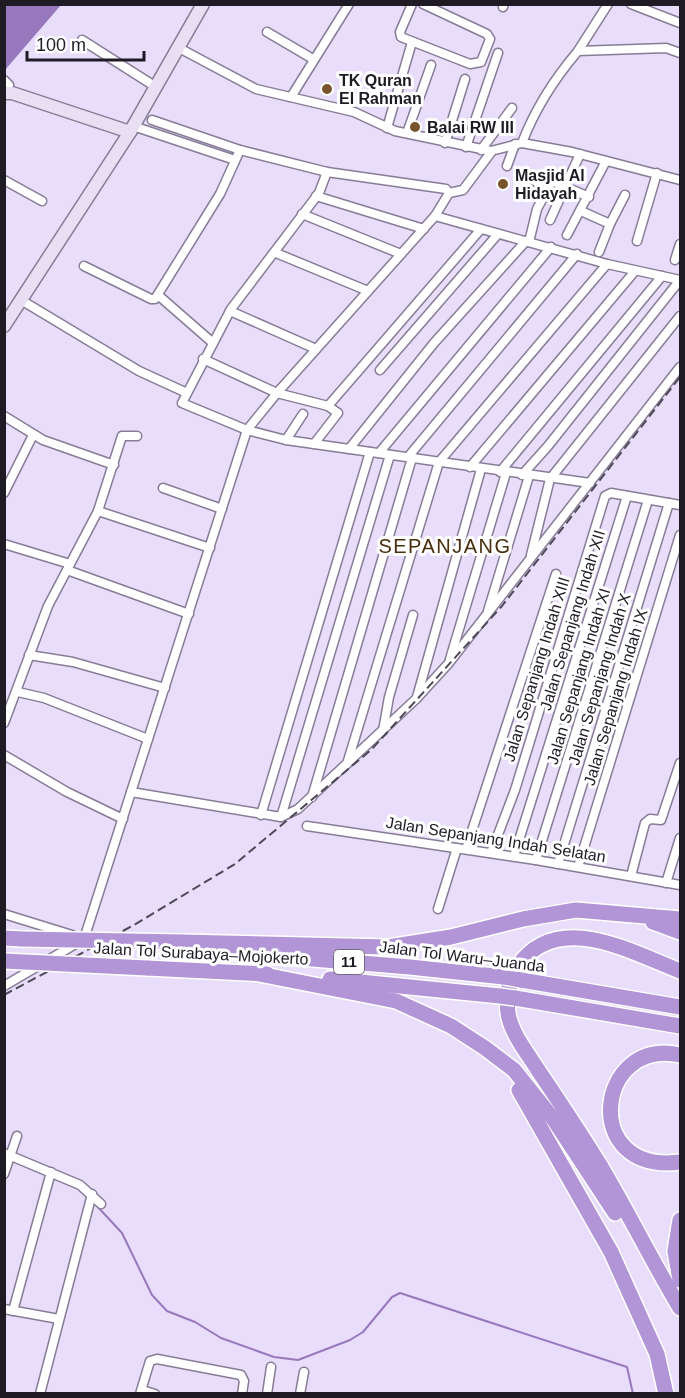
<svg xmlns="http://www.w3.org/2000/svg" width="685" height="1398" font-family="Arial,sans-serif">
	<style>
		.water { fill: #9778bd }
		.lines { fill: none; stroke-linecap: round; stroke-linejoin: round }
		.stream { stroke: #9778bd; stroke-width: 2 }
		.street-casing { stroke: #877c96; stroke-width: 11 }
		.secondary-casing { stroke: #877c96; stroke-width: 15 }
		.highway-casing { stroke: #fff; stroke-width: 18 }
		.street { stroke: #fff; stroke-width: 8 }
		.secondary { stroke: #e8dff3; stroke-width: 12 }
		.highway { stroke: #b295d7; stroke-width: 15 }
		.rail { stroke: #4e4957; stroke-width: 2; stroke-dasharray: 9 4.5; stroke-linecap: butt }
		.highway-bridge-casing { stroke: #fff; stroke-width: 18; stroke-linecap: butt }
		.highway-bridge { stroke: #b295d7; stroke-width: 15 }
		.poi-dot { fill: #77542c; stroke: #fff; stroke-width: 2 }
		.labels { text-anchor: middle; stroke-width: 6; stroke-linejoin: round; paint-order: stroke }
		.shield { fill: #fff; stroke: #625f66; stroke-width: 1.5 }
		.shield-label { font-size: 15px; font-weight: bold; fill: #1f1b25 }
		.poi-label { font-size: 16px; font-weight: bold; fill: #1f1b25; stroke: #fff; text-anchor: start }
		.street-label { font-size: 16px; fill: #1f1b25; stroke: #fff }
		.quarter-label { font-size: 20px; letter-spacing: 1.5px; fill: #482e0d; stroke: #fff }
	</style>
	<rect width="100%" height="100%" fill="#e8ddfa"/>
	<polygon class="water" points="5,4 61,5 5,70 4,5"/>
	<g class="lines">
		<polyline class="stream" points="96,1205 122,1233 152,1295 167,1311 195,1322 221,1338 274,1357 298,1360 350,1340 363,1332 392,1297 400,1293 627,1367 633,1394"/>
		<g class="street-casing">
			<g id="street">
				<polyline points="412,4 400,32 401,37 470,64 481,62 490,39 487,34 423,4"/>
				<polyline points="631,4 680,23"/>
				<polyline points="503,7 504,4"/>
				<polyline points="267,32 313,59"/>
				<polyline points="82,40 156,87"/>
				<path d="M179 48 256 89 354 112 395 131 491 151 522 143C535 109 555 78 578 51L666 48 680 53"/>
				<polyline points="578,51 608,4"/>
				<polyline points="4,80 9,85 4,93"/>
				<polyline points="291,97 349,4"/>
				<polyline points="152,120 240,150 327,172 446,189 449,193 463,190 492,151"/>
				<polyline points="133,126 235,160"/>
				<polyline points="387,128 412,42"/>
				<polyline points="407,133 431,65"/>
				<polyline points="445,143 465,79"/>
				<polyline points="522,143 572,152 680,180"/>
				<polyline points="466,147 498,53"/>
				<polyline points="481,150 512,108"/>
				<polyline points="507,166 515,144"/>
				<polyline points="327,172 319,193 231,309 182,403 247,430 286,440 590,483"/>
				<polyline points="4,180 42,201"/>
				<polyline points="533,180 547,189"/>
				<polyline points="316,196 424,229"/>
				<polyline points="581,211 610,224 599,252"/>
				<polyline points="302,214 401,254"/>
				<polyline points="435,216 607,264 680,280"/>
				<polyline points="550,220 580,154"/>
				<polyline points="610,224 625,195"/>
				<polyline points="567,235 606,161"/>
				<polyline points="637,241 657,173"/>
				<polyline points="529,242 537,209 552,181 589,197"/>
				<polyline points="276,253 368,291"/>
				<polyline points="675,260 680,244"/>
				<polyline points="84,266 151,299 155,299 220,194 240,150"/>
				<polyline points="158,295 213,343"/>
				<polyline points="21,300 139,371 187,393"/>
				<polyline points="230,311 316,349"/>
				<polyline points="203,359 277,393 328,406 338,413 314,444"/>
				<polyline points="380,370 498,234"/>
				<polyline points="328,406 481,229"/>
				<polyline points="4,416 43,440 114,465"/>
				<polyline points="286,440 303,414"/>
				<polyline points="349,449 434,343 526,241"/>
				<polyline points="379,453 551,247"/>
				<polyline points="408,457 577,254"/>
				<polyline points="470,467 635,271"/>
				<polyline points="500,472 662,276"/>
				<polyline points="522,475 548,446 680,280"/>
				<polyline points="163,488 222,509"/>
				<polyline points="4,493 33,435"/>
				<polyline points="98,511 210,548"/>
				<polyline points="4,544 70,564"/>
				<polyline points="531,555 550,479 680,316"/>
				<polyline points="67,570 189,614"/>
				<polyline points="488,611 529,476"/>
				<polyline points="29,655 73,662 165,688"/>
				<polyline points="450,659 506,473"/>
				<polyline points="18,692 44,698 148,739"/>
				<polyline points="417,697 481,469"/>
				<polyline points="4,723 48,606 98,511 122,436 137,436"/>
				<polyline points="383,731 389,697 413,615"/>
				<polyline points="4,755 67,792 123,819"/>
				<polyline points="347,764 439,462 607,264"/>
				<polyline points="131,792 281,817 298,809 416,699 448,664 680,367"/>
				<polyline points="312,797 412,458"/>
				<polyline points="261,815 370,452"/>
				<polyline points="281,817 390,455"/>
				<polyline points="307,826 536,860 680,885"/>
				<polyline points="466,849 556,574"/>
				<polyline points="491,853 515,790 605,496 611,493 680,505"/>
				<polyline points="514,856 627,496"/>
				<polyline points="536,860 648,500"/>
				<polyline points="558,864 669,503"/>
				<polyline points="578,867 680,535"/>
				<polyline points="631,876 645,823 650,819 661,820 680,763"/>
				<polyline points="666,883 680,838"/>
				<polyline points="438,909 457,848"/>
				<polyline points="4,914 72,935"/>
				<polyline points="4,986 84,939 247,430 277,393 435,216 449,193"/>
				<polyline points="4,1153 80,1185 101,1204"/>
				<polyline points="4,1174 17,1136"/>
				<polyline points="4,1309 59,1319"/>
				<polyline points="13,1311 51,1172"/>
				<polyline points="142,1390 155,1394"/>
				<polyline points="40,1394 92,1194"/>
				<polyline points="140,1394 150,1361 157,1359 241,1375 244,1381 242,1394"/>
				<polyline points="267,1394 271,1367"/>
				<polyline points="300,1394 304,1372"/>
			</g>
		</g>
		<g class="secondary-casing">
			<g id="secondary">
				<polyline points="4,93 12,93 130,132"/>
				<polyline points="4,326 130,132 203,4"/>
			</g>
		</g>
		<g class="highway-casing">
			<g id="highway">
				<polyline points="653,922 680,932"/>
				<polyline points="4,938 22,939"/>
				<polyline points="182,942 388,947 451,937 523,919 576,910 680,919"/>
				<polyline points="226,952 410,967 504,977"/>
				<polyline points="147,968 267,974"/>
				<path d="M680 971C633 953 558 909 518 966 508 981 505 1001 509 1018 514 1037 528 1054 538 1070 559 1101 580 1133 600 1165 628 1212 652 1261 680 1308"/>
				<polyline points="259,974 396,1001 451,1026 485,1048 514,1070 554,1120 615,1213"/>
				<polyline points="330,979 500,996"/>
				<polyline points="521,980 680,1007"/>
				<polyline points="515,998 680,1026"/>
				<path d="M680 1055C596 1036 579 1175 680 1162"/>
				<polyline points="519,1090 611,1252 657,1354 666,1394"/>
				<polyline points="680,1220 675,1251 680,1280"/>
			</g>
		</g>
		<use href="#street" class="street"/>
		<use href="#secondary" class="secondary"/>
		<use href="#highway" class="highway"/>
		<polyline class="rail" points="4,995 134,925 235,864 371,750 502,606 680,377"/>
		<g class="highway-bridge-casing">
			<g id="highway-bridge">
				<polyline points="22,939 182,942"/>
				<polyline points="4,961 147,968"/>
				<polyline points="504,977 521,980"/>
				<polyline points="500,996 515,998"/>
			</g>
		</g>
		<use href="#highway-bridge" class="highway-bridge"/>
	</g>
	<g class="poi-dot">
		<circle cx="327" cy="89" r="6"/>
		<circle cx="415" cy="127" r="6"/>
		<circle cx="503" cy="184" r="6"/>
	</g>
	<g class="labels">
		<rect class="shield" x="334" y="950" width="30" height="24" rx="4.5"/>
		<g class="shield-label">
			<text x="349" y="967">11</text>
		</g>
		<g class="poi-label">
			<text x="339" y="86">TK Quran<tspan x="339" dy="18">El Rahman</tspan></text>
			<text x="427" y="133">Balai RW III</text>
			<text x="515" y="181">Masjid Al<tspan x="515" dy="18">Hidayah</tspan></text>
		</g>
		<g class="street-label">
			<text transform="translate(572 620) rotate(-73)" y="6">Jalan Sepanjang Indah XII</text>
			<text transform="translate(536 669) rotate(-73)" y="6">Jalan Sepanjang Indah XIII</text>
			<text transform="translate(578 676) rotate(-73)" y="6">Jalan Sepanjang Indah XI</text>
			<text transform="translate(599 679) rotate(-73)" y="6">Jalan Sepanjang Indah X</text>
			<text transform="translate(615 697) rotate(-73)" y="6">Jalan Sepanjang Indah IX</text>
			<text transform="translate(496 839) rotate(9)" y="6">Jalan Sepanjang Indah Selatan</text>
			<text transform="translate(201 953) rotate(3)" y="6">Jalan Tol Surabaya–Mojokerto</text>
			<text transform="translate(462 956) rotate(7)" y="6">Jalan Tol Waru–Juanda</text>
		</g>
		<g class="quarter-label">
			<text x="445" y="553">SEPANJANG</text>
		</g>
	</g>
	<rect width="685" height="1398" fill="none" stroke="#1f1b25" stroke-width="12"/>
	<path d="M27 51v9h117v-9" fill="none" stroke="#1f1b25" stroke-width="3"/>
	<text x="36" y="51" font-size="18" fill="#1f1b25" stroke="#ffffff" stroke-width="4.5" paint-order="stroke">100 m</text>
</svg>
